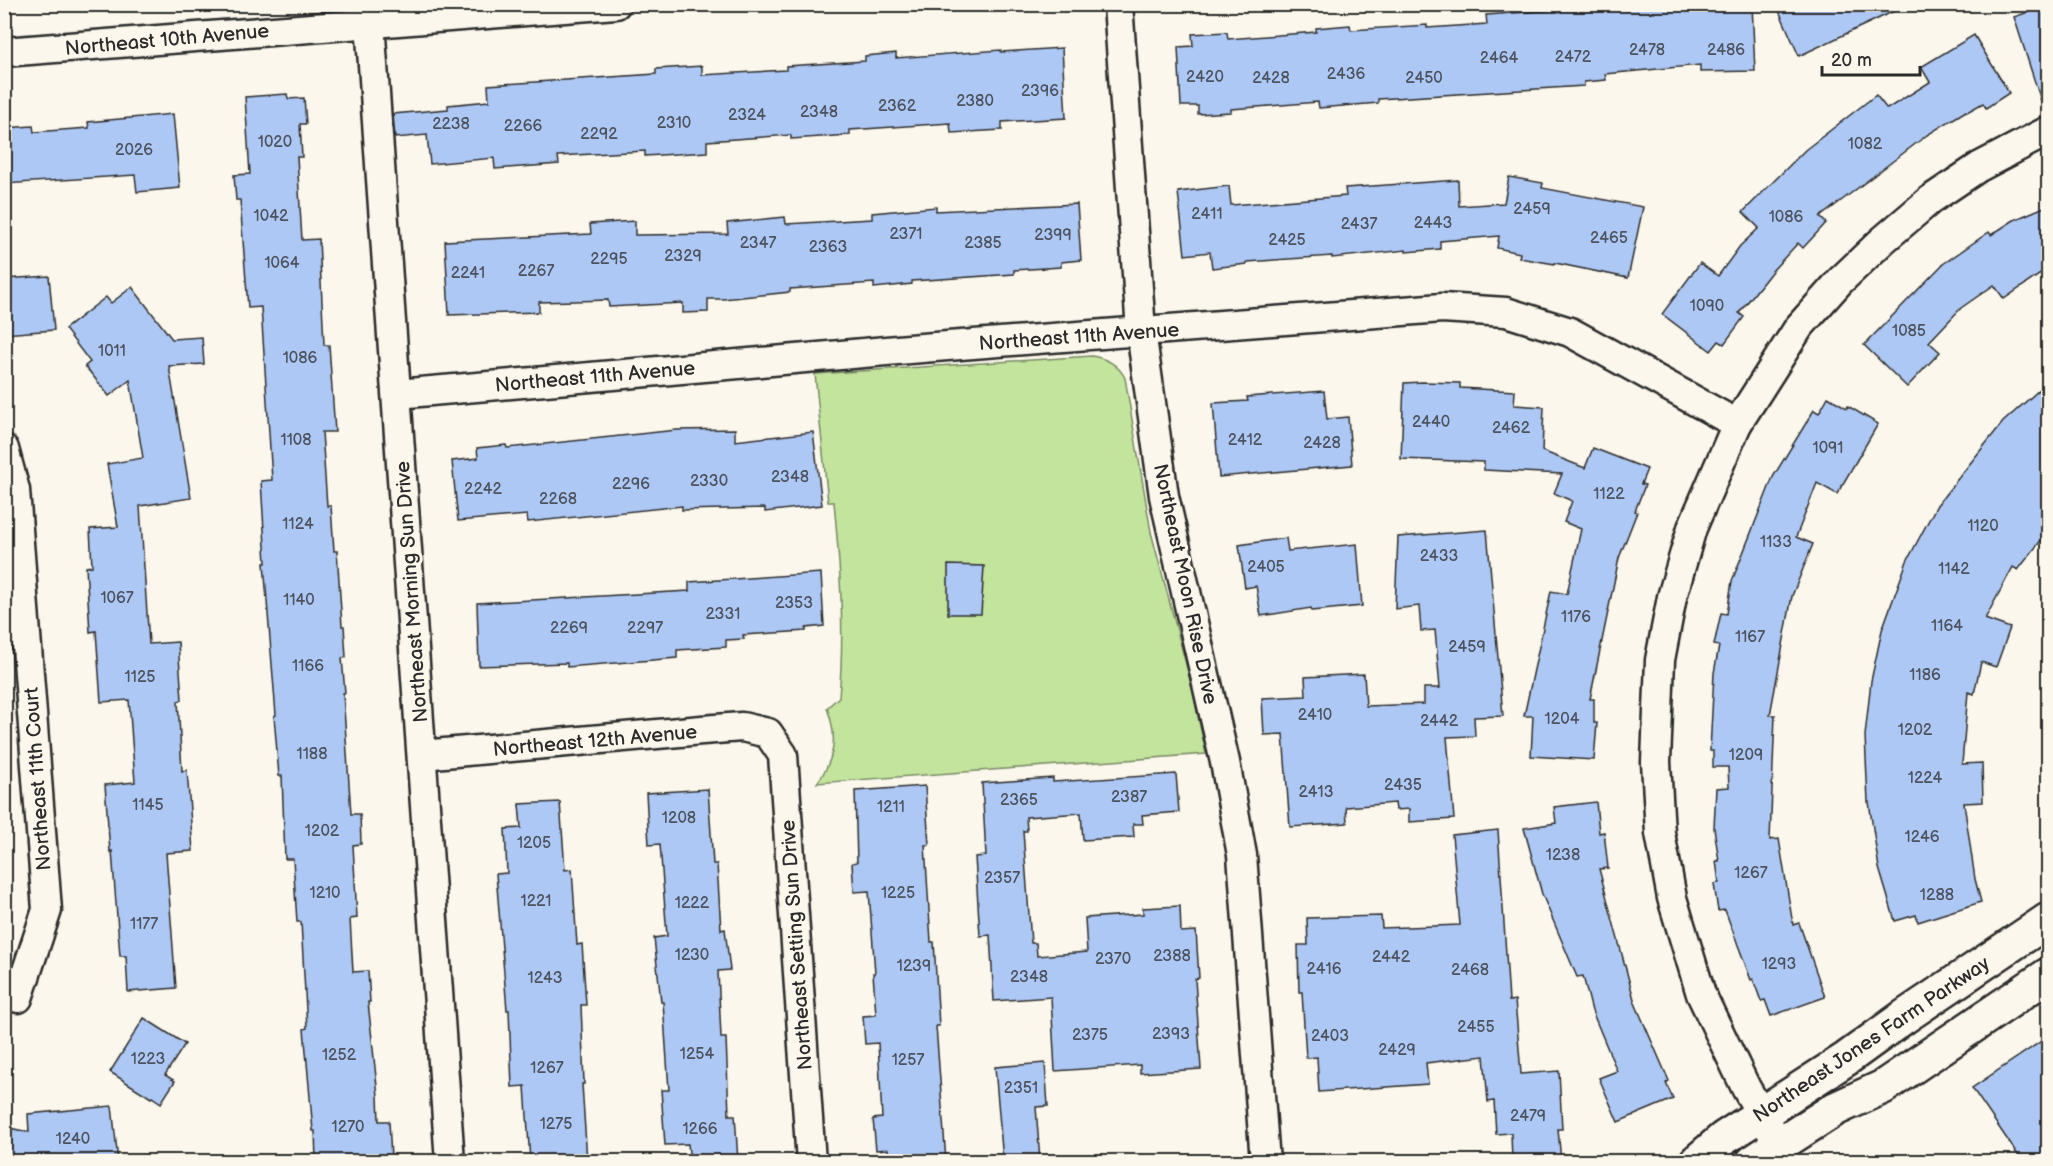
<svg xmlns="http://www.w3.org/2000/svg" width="2053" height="1166" font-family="'Balsamiq Sans',sans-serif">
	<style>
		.green { fill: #c3e49d; stroke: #778864; stroke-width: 1.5 }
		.building { fill: #aec8f5; stroke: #2b2b2b; stroke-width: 1.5 }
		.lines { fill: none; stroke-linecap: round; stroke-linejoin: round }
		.minor-casing { stroke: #2b2b2b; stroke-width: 33 }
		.tertiary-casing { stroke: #2b2b2b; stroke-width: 38 }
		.minor { stroke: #fbf7ec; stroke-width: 28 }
		.tertiary { stroke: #fbf7ec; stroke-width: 33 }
		.labels { text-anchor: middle; stroke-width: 6; stroke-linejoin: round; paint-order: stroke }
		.number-label { font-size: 16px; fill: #4c525e }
		.street-label { font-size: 20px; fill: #2b2b2b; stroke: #fbf7ec }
	</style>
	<rect width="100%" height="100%" fill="#fbf7ec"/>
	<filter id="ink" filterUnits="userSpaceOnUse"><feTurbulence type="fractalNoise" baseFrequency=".0167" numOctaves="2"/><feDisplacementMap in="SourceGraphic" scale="12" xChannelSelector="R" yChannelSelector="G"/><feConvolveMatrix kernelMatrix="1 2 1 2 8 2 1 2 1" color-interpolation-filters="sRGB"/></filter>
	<g filter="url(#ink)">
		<path class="green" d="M1092 356C1107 359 1118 364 1125 378L1151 532 1191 683 1206 754 817 783C835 759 838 737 827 708L839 697C845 632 840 567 834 502H828L815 374Z"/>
		<g class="building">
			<polygon points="1591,4 1752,4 1755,71 1700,72 1700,65 1605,74 1606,80 1584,82 1584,86 1378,99 1378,103 1319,108 1318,102 1231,109 1231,112 1198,114 1198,106 1181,106 1178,47 1193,46 1192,34 1227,32 1228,39 1316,32 1316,28 1350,25 1351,30 1427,25 1427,28 1487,24 1486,15 1567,9 1567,6"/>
			<polygon points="1776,4 1909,4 1799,56"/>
			<polygon points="2049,5 2049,106 2043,107 2014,17"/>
			<polygon points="1974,35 2009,93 1986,108 1983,103 1967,112 1966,111 1927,135 1820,217 1826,223 1803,248 1798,243 1772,271 1739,313 1744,317 1724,344 1719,341 1711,351 1662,314 1700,263 1718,276 1740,246 1759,228 1743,212 1805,150 1876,95 1887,109 1930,82 1921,67"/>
			<polygon points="1062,48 1066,118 1002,122 1002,130 951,133 950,123 850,130 850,135 791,139 791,135 707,141 707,152 645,156 645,151 558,156 559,164 495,169 494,158 430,164 427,135 395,138 393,114 448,109 448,105 489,101 488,85 656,74 656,69 702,66 702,75 786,70 786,66 865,61 865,56 896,53 896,58 1001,50 1001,52"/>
			<polygon points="287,94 288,99 304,98 306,124 300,124 302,157 297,157 302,240 319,239 324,345 329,345 335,432 322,432 327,506 331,506 334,551 337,551 342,626 344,626 346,657 342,658 345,693 343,693 351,814 360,814 361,844 353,845 357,918 350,919 353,972 368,971 370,1002 368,1002 378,1096 379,1121 389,1121 391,1158 316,1160 315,1131 313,1131 304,1029 307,1028 301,922 297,922 293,859 285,859 282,776 279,776 274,716 276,715 264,563 266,563 261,481 272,480 261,307 248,308 240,200 236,200 234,175 250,174 245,97"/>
			<polygon points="173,114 180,188 137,192 135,175 4,184 4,128 33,126 34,132 89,128 88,122"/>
			<polygon points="1509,177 1543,183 1542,188 1643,207 1628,278 1555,263 1555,264 1519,258 1520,253 1497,248 1499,236 1440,241 1440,249 1406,252 1406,250 1332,258 1332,256 1247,262 1247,264 1212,268 1210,252 1185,255 1178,192 1229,186 1231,205 1346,196 1345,188 1458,180 1459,206 1504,203"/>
			<polygon points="1077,204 1081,260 1061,262 1061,267 1014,270 1014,274 912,281 912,284 874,288 874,283 790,289 790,292 723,299 708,299 708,312 683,313 683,303 609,307 608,300 539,302 539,312 449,315 445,241 591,234 590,224 635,221 635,235 728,234 727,223 785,217 786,224 872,219 872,213 936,207 936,211"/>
			<polygon points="2049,205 2049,268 2004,299 1994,285 1961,308 1929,342 1940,352 1907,387 1864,345 1943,264 1989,232 1991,235 2014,220"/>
			<polygon points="49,276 54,330 4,334 4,279"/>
			<polygon points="132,287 172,339 202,337 204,364 169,366 191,498 140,506 149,644 178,642 182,700 178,701 182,771 187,770 193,851 166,853 176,988 128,992 126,956 120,956 112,851 110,852 105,785 135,782 129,700 101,702 96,631 90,632 86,567 92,566 90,529 118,527 107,464 143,458 130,380 109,396 85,366 90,362 65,329 106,297 111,303"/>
			<polygon points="2049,381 2049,530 2018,570 2013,567 1985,619 2010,628 1996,667 1981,662 1974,694 1968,692 1962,764 1982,763 1983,802 1964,803 1975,879 1981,902 1918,922 1916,915 1895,921 1879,868 1869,802 1868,802 1865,736 1871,681 1882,630 1907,561 1937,505 2003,422"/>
			<polygon points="1422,382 1460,383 1460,388 1515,391 1514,405 1544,407 1542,451 1585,468 1593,448 1647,469 1641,484 1645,485 1635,511 1637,512 1619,558 1590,699 1594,699 1594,723 1597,723 1594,760 1531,756 1533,716 1524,716 1551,591 1567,594 1581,529 1564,522 1572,501 1554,493 1562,474 1484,470 1484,462 1401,459 1404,383"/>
			<polygon points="1324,391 1327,419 1348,417 1352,465 1219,477 1213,403 1248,401 1247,397"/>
			<polygon points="1828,397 1847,408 1848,406 1878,424 1837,494 1817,483 1796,537 1813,544 1792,596 1770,715 1775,715 1770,840 1779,839 1793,925 1799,923 1825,997 1771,1016 1765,1000 1761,1001 1753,979 1751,980 1725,910 1718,911 1714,884 1719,883 1716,861 1719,861 1714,828 1716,788 1729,787 1728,767 1713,767 1713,751 1710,751 1714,673 1719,646 1714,645 1721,613 1727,614 1732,581 1773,477 1814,410 1819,413"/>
			<polygon points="735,429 735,441 813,432 822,505 765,512 765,508 682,510 682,506 528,522 527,515 458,521 452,461 478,458 477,448 506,445 507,448 677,430"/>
			<polygon points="1487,530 1503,716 1474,717 1475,736 1447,737 1454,819 1409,822 1409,809 1396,810 1395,803 1346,807 1347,823 1290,827 1283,734 1264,735 1262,698 1306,696 1305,677 1364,674 1366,706 1424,704 1424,688 1440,688 1435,630 1421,631 1419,606 1395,609 1398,537"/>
			<polygon points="1286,538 1288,551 1357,544 1362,606 1312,611 1311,608 1261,616 1256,586 1245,588 1239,545"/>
			<polygon points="948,565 984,566 981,614 948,614"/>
			<polygon points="821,573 824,626 806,628 806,631 743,635 744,639 726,640 726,647 677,650 677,658 567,667 567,663 479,666 477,603 689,591 689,582"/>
			<polygon points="1176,774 1179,812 1142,815 1143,824 1133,824 1134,837 1083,840 1081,813 1026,817 1027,831 1023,831 1031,943 1036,943 1037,956 1087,952 1085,918 1143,914 1143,908 1180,906 1181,932 1196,931 1199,978 1195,979 1201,1069 1140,1073 1140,1065 1055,1071 1051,997 994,1001 990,935 980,936 975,857 986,856 982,783 1053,778 1053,782"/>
			<polygon points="925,786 929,845 925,845 931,942 934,942 939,1026 936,1026 946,1161 888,1161 888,1149 876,1150 873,1119 882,1118 878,1043 865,1044 863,1016 876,1015 873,973 875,973 869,891 854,892 852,863 857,862 855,791"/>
			<polygon points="708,789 713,864 717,864 721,930 725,929 730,970 718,971 721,1038 726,1038 729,1115 735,1115 738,1161 690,1161 688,1144 665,1145 661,1090 669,1090 663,1002 661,1002 654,938 667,936 660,844 649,845 646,793"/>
			<polygon points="560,802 565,870 572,869 577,945 582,944 586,1005 581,1005 584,1084 582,1084 587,1161 530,1161 525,1086 512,1087 509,1010 507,1010 496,874 507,873 505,829 521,828 519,804"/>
			<polygon points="1596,802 1599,833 1604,832 1608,868 1599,869 1635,1003 1669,1081 1666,1083 1673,1099 1618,1122 1599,1078 1617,1071 1592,1011 1583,976 1577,977 1542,894 1524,828 1556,823 1554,807"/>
			<polygon points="1498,830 1509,1001 1515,1000 1521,1074 1559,1071 1562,1129 1558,1129 1561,1161 1512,1161 1511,1133 1496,1134 1494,1101 1488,1102 1484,1056 1426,1063 1428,1084 1319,1092 1317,1057 1306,1058 1302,992 1299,992 1298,945 1308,945 1307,918 1381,916 1382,928 1460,925 1452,835"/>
			<polygon points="144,1018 185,1044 165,1075 175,1081 161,1103 152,1097 151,1098 110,1072"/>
			<polygon points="2049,1036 2049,1161 2022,1161 1972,1088"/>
			<polygon points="1045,1063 1048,1106 1036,1107 1040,1161 1003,1161 995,1067"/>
			<polygon points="112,1106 118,1161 4,1161 4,1127 29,1132 28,1114"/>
		</g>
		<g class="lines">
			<g class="minor-casing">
				<g id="minor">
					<polyline points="1118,4 1141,331 1164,496 1225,762 1242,855 1265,1162"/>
					<polyline points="370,22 450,1162"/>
					<polyline points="4,52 616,4"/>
					<polyline points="397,394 909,349 1442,308 1506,312 1570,332 1737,424"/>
					<polyline points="4,449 15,490 47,910 18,998"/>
					<polyline points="422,755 702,730 742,727 768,733 783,755 811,1162"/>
					<polyline points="1779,1145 1746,1088 1701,994 1672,898 1660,833 1656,762 1660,660 1672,597 1692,528 1737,424 1799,327 1840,281 1882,241 1930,200 1979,167 2048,131"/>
				</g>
			</g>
			<g class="tertiary-casing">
				<g id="tertiary">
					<polyline points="1696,1162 1724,1138 1846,1059 1904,1017 2048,920"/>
					<polyline points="1753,1162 1835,1109 1883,1087 2048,975"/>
				</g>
			</g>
			<use href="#minor" class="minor"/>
			<use href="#tertiary" class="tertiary"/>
		</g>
	</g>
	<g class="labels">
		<g class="number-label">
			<text x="1647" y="55">2478</text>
			<text x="1726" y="55">2486</text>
			<text x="1573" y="62">2472</text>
			<text x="1499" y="63">2464</text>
			<text x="1346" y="79">2436</text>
			<text x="1205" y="82">2420</text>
			<text x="1271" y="83">2428</text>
			<text x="1424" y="83">2450</text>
			<text x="1040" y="96">2396</text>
			<text x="975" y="106">2380</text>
			<text x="897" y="111">2362</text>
			<text x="819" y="117">2348</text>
			<text x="747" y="120">2324</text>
			<text x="674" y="128">2310</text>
			<text x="451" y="129">2238</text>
			<text x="523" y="131">2266</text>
			<text x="599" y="139">2292</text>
			<text x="275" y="147">1020</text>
			<text x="1865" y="149">1082</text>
			<text x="134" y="155">2026</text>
			<text x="1532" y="214">2459</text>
			<text x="1207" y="219">2411</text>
			<text x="271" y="221">1042</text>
			<text x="1786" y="222">1086</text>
			<text x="1433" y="228">2443</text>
			<text x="1359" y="229">2437</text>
			<text x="906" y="239">2371</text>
			<text x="1053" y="240">2399</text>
			<text x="1609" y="243">2465</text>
			<text x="1287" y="245">2425</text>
			<text x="758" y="248">2347</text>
			<text x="983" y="248">2385</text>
			<text x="828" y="252">2363</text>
			<text x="683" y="261">2329</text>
			<text x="609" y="264">2295</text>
			<text x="282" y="268">1064</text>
			<text x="536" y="276">2267</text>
			<text x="468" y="278">2241</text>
			<text x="1707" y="311">1090</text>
			<text x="1909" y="336">1085</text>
			<text x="112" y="356">1011</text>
			<text x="300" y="363">1086</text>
			<text x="1431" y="427">2440</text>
			<text x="1511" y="433">2462</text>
			<text x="296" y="445">1108</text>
			<text x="1245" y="445">2412</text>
			<text x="1322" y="448">2428</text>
			<text x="1828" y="453">1091</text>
			<text x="790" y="482">2348</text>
			<text x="709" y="486">2330</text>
			<text x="631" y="489">2296</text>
			<text x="483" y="494">2242</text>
			<text x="1609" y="499">1122</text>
			<text x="558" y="504">2268</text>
			<text x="298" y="529">1124</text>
			<text x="1983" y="531">1120</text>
			<text x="1776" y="547">1133</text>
			<text x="1439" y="561">2433</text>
			<text x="1266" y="572">2405</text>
			<text x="1954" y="574">1142</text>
			<text x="117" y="603">1067</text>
			<text x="299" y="605">1140</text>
			<text x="794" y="608">2353</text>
			<text x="723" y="619">2331</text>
			<text x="1576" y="622">1176</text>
			<text x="1947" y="631">1164</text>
			<text x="569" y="633">2269</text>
			<text x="645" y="633">2297</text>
			<text x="1750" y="642">1167</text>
			<text x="1467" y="652">2459</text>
			<text x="308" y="671">1166</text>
			<text x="1925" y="680">1186</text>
			<text x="140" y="682">1125</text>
			<text x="1315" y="720">2410</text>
			<text x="1562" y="724">1204</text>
			<text x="1439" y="726">2442</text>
			<text x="1915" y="735">1202</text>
			<text x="312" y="759">1188</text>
			<text x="1746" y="760">1209</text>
			<text x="1925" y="783">1224</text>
			<text x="1403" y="790">2435</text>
			<text x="1316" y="797">2413</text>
			<text x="1129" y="802">2387</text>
			<text x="1019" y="805">2365</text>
			<text x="148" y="810">1145</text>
			<text x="891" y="812">1211</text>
			<text x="679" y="823">1208</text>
			<text x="322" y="836">1202</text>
			<text x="1922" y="842">1246</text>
			<text x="534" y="848">1205</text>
			<text x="1563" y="860">1238</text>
			<text x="1751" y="878">1267</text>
			<text x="1002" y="883">2357</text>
			<text x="325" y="898">1210</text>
			<text x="898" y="898">1225</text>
			<text x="1937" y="900">1288</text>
			<text x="536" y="906">1221</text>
			<text x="692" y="908">1222</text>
			<text x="144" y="929">1177</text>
			<text x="692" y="960">1230</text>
			<text x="1172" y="961">2388</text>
			<text x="1391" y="962">2442</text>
			<text x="1113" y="964">2370</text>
			<text x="1779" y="969">1293</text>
			<text x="914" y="971">1239</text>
			<text x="1324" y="974">2416</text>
			<text x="1470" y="975">2468</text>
			<text x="1029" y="982">2348</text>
			<text x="545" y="983">1243</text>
			<text x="1476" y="1032">2455</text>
			<text x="1171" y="1039">2393</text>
			<text x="1090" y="1040">2375</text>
			<text x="1330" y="1041">2403</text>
			<text x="1397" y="1055">2429</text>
			<text x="697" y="1059">1254</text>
			<text x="339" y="1060">1252</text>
			<text x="148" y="1064">1223</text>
			<text x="908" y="1065">1257</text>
			<text x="547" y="1073">1267</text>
			<text x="1021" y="1093">2351</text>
			<text x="1528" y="1121">2479</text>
			<text x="556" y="1129">1275</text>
			<text x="348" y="1132">1270</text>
			<text x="700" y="1134">1266</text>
			<text x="73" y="1144">1240</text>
		</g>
		<g class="street-label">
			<text transform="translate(167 39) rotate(-5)" y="7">Northeast 10th Avenue</text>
			<text transform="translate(1079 336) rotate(-4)" y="7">Northeast 11th Avenue</text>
			<text transform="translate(595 376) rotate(-5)" y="7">Northeast 11th Avenue</text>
			<text transform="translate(1186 584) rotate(78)" y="7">Northeast Moon Rise Drive</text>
			<text transform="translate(411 592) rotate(-94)" y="7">Northeast Morning Sun Drive</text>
			<text transform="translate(595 740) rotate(-5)" y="7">Northeast 12th Avenue</text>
			<text transform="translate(37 779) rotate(-94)" y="7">Northeast 11th Court</text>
			<text transform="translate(796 945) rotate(-94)" y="7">Northeast Setting Sun Drive</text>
			<text transform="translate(1871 1039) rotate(-34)" y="7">Northeast Jones Farm Parkway</text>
		</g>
	</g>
	<rect width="2053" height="1166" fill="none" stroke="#fbf7ec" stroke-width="24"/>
	<rect x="12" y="12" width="2029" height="1142" fill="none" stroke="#2b2b2b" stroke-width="2" filter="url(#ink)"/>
	<path d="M1822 66v9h98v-9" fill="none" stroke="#2b2b2b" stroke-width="3"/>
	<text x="1831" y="66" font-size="18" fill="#2b2b2b" stroke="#fbf7ec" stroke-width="4.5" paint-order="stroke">20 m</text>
</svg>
